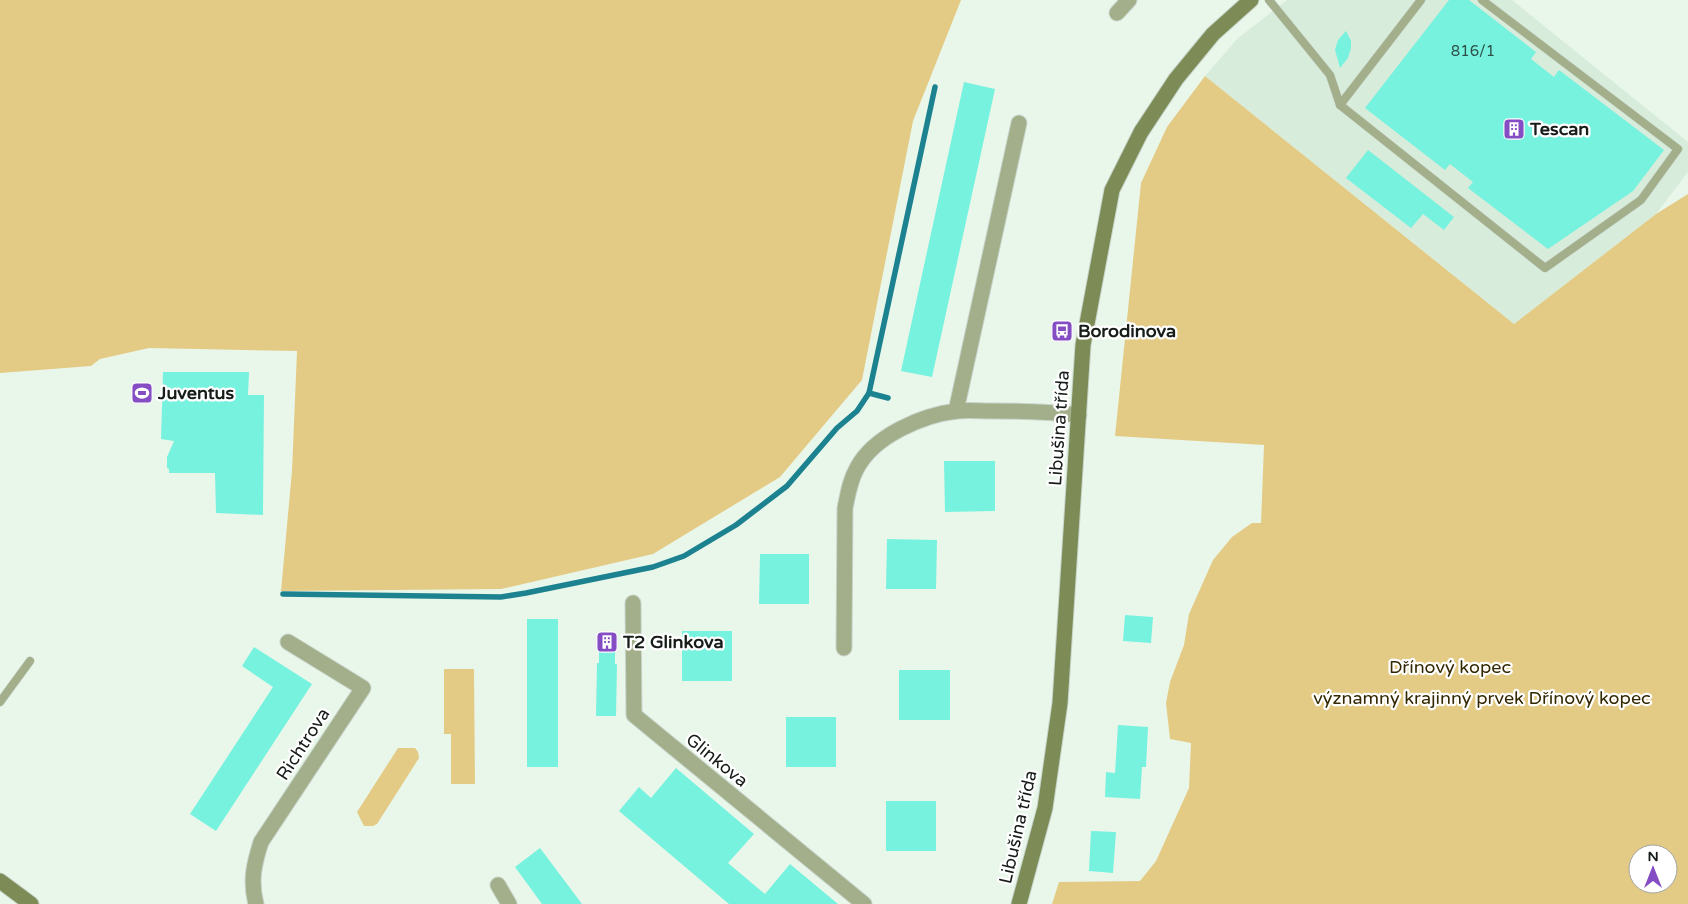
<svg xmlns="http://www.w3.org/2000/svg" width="1688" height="904" font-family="'Varela Round',sans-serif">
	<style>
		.built { fill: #d7ecdb }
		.green { fill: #e4cb85; fill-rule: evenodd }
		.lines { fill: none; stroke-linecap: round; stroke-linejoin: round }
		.stream { stroke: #1c8290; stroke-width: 5.5 }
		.building { fill: #76f2de }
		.lane-casing { stroke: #c7d4c9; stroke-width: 9 }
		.street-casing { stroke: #c7d4c9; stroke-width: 17 }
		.secondary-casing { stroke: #c7d4c9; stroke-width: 17 }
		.lane { stroke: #a3ae8a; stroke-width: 8 }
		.street { stroke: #a3ae8a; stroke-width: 15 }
		.secondary { stroke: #7d8c56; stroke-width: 15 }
		.labels { text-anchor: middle; stroke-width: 4.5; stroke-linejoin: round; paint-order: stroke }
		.number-label { font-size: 15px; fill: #2e524a }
		.poi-label { font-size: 18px; font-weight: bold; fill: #161c18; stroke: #fff; text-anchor: start }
		.street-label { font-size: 18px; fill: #161c18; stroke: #fff }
		.park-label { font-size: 18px; fill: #342800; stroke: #fff }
	</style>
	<rect width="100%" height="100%" fill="#e9f7eb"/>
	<polygon class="built" points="1287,0 1512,0 1688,142 1688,172 1656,214 1514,324 1205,76 1238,38"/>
	<g class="green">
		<polygon points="0,0 961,0 913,121 862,380 780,477 653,554 501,589 281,591 292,471 297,351 149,348 100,359 91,366 0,373"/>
		<path d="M1205 76 1514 324 1656 214 1688 194V904H1052L1059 882 1140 881 1156 861 1189 788 1191 743 1170 739 1166 703 1170 682 1184 645 1189 614 1213 560 1232 537 1252 523H1261L1264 445 1115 436 1141 183 1167 127ZM1638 854H1668V884H1638Z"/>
		<polygon points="444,669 474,669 475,784 451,784 451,734 444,734"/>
		<polygon points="398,748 415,748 418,752 419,758 377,824 373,826 364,826 357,812"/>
	</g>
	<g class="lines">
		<g class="stream">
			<polyline points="869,393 935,87"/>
			<polyline points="283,594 501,597 526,593 653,567 684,556 736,525 787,486 837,428 857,411 869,393 888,398"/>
		</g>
	</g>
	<g class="building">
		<polygon points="1449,0 1469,0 1536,52 1531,59 1554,77 1559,70 1664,150 1633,191 1548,249 1468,188 1473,182 1450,164 1445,170 1365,108"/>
		<polygon points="1346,31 1351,41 1351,48 1348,58 1340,68 1335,50 1338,40"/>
		<polygon points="964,82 995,89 932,377 901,371"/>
		<polygon points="1368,150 1454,217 1444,230 1423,214 1411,228 1346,178"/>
		<polygon points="163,372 249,372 248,395 264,395 263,515 216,513 215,473 169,473 169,469 167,468 167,457 174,441 161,439"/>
		<polygon points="944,461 995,461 995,511 945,512"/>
		<polygon points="887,539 937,540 936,589 886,589"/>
		<polygon points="760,554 809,554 809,604 759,604"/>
		<polygon points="1125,615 1153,617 1151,643 1123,641"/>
		<rect x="527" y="619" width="31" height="148"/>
		<rect x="682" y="631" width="50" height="50"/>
		<polygon points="599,632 615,632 615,664 617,664 616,716 596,716 597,663 599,663"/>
		<polygon points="254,647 312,684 216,831 190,814 273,687 242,666"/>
		<rect x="899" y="670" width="51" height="50"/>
		<rect x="786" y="717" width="50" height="50"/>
		<polygon points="1118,725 1148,727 1146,767 1142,767 1140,799 1105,797 1106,772 1115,773"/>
		<polygon points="676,768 754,834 728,863 765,894 790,864 838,904 729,904 619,811 639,787 651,798"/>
		<rect x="886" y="801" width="50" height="50"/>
		<polygon points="1091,831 1116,832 1113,873 1089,871"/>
		<polygon points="540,848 582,904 542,904 515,867"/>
	</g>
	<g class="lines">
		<g class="lane-casing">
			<g id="lane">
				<polyline points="1269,0 1330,75 1340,105 1545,268 1641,200 1678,149 1482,0"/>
				<polyline points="1340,105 1421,0"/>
				<polyline points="0,702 30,661"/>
			</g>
		</g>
		<g class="street-casing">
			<g id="street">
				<polyline points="1117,13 1129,0"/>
				<polyline points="956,411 1019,123"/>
				<polyline points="633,603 634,715 864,904"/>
				<path d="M844 648 845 508C848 494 850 480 857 468 874 436 922 415 957 411 968 410 980 411 991 411 1021 411 1049 412 1079 415"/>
				<polyline points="498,885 509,904"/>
				<path d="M256 904C250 881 254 864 261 842L363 688 288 642"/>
			</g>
		</g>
		<g class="secondary-casing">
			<g id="secondary">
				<polyline points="0,881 31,904"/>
				<polyline points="1019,904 1045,808 1060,703 1083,345 1112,190 1141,132 1176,79 1213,34 1251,0"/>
			</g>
		</g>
		<use href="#lane" class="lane"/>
		<use href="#street" class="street"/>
		<use href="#secondary" class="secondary"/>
	</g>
	<defs>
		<g id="building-square" transform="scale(1.125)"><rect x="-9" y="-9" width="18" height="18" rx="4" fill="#854dc4" stroke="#fff"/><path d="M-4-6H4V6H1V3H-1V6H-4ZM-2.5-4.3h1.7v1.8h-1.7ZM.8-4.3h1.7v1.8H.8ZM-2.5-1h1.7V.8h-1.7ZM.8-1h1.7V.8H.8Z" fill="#fff"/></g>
		<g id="bus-square" transform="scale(1.125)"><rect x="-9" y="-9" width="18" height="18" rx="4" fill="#854dc4" stroke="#fff"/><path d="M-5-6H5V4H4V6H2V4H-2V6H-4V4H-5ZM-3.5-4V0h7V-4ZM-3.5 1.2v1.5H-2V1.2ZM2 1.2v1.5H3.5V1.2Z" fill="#fff"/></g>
		<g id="stadium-square" transform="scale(1.125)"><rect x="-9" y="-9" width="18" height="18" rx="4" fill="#854dc4" stroke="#fff"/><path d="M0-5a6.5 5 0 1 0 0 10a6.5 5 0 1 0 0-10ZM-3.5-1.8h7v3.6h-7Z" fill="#fff"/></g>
	</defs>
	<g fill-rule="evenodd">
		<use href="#building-square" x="1514" y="129"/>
		<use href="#bus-square" x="1062" y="331"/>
		<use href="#stadium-square" x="142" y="393"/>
		<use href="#building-square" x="607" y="642"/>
	</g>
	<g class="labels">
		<g class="number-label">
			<text x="1473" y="56">816/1</text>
		</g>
		<g class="poi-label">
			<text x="1530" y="135">Tescan</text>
			<text x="1078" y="337">Borodinova</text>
			<text x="158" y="399">Juventus</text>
			<text x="623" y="648">T2 Glinkova</text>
		</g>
		<g class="street-label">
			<text transform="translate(1059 428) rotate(-86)" y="6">Libušina třída</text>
			<text transform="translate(303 744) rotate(-57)" y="6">Richtrova</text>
			<text transform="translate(717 760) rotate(39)" y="6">Glinkova</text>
			<text transform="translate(1018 827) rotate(-77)" y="6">Libušina třída</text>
		</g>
		<g class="park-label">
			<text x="1450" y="673">Dřínový kopec</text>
			<text x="1482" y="704">významný krajinný prvek Dřínový kopec</text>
		</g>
	</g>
	<g transform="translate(1653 869)"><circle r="24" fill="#ffffff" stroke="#a2a4a3"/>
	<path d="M0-4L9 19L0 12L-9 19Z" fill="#854dc4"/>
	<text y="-8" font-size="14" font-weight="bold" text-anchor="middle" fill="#161c18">N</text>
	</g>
</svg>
